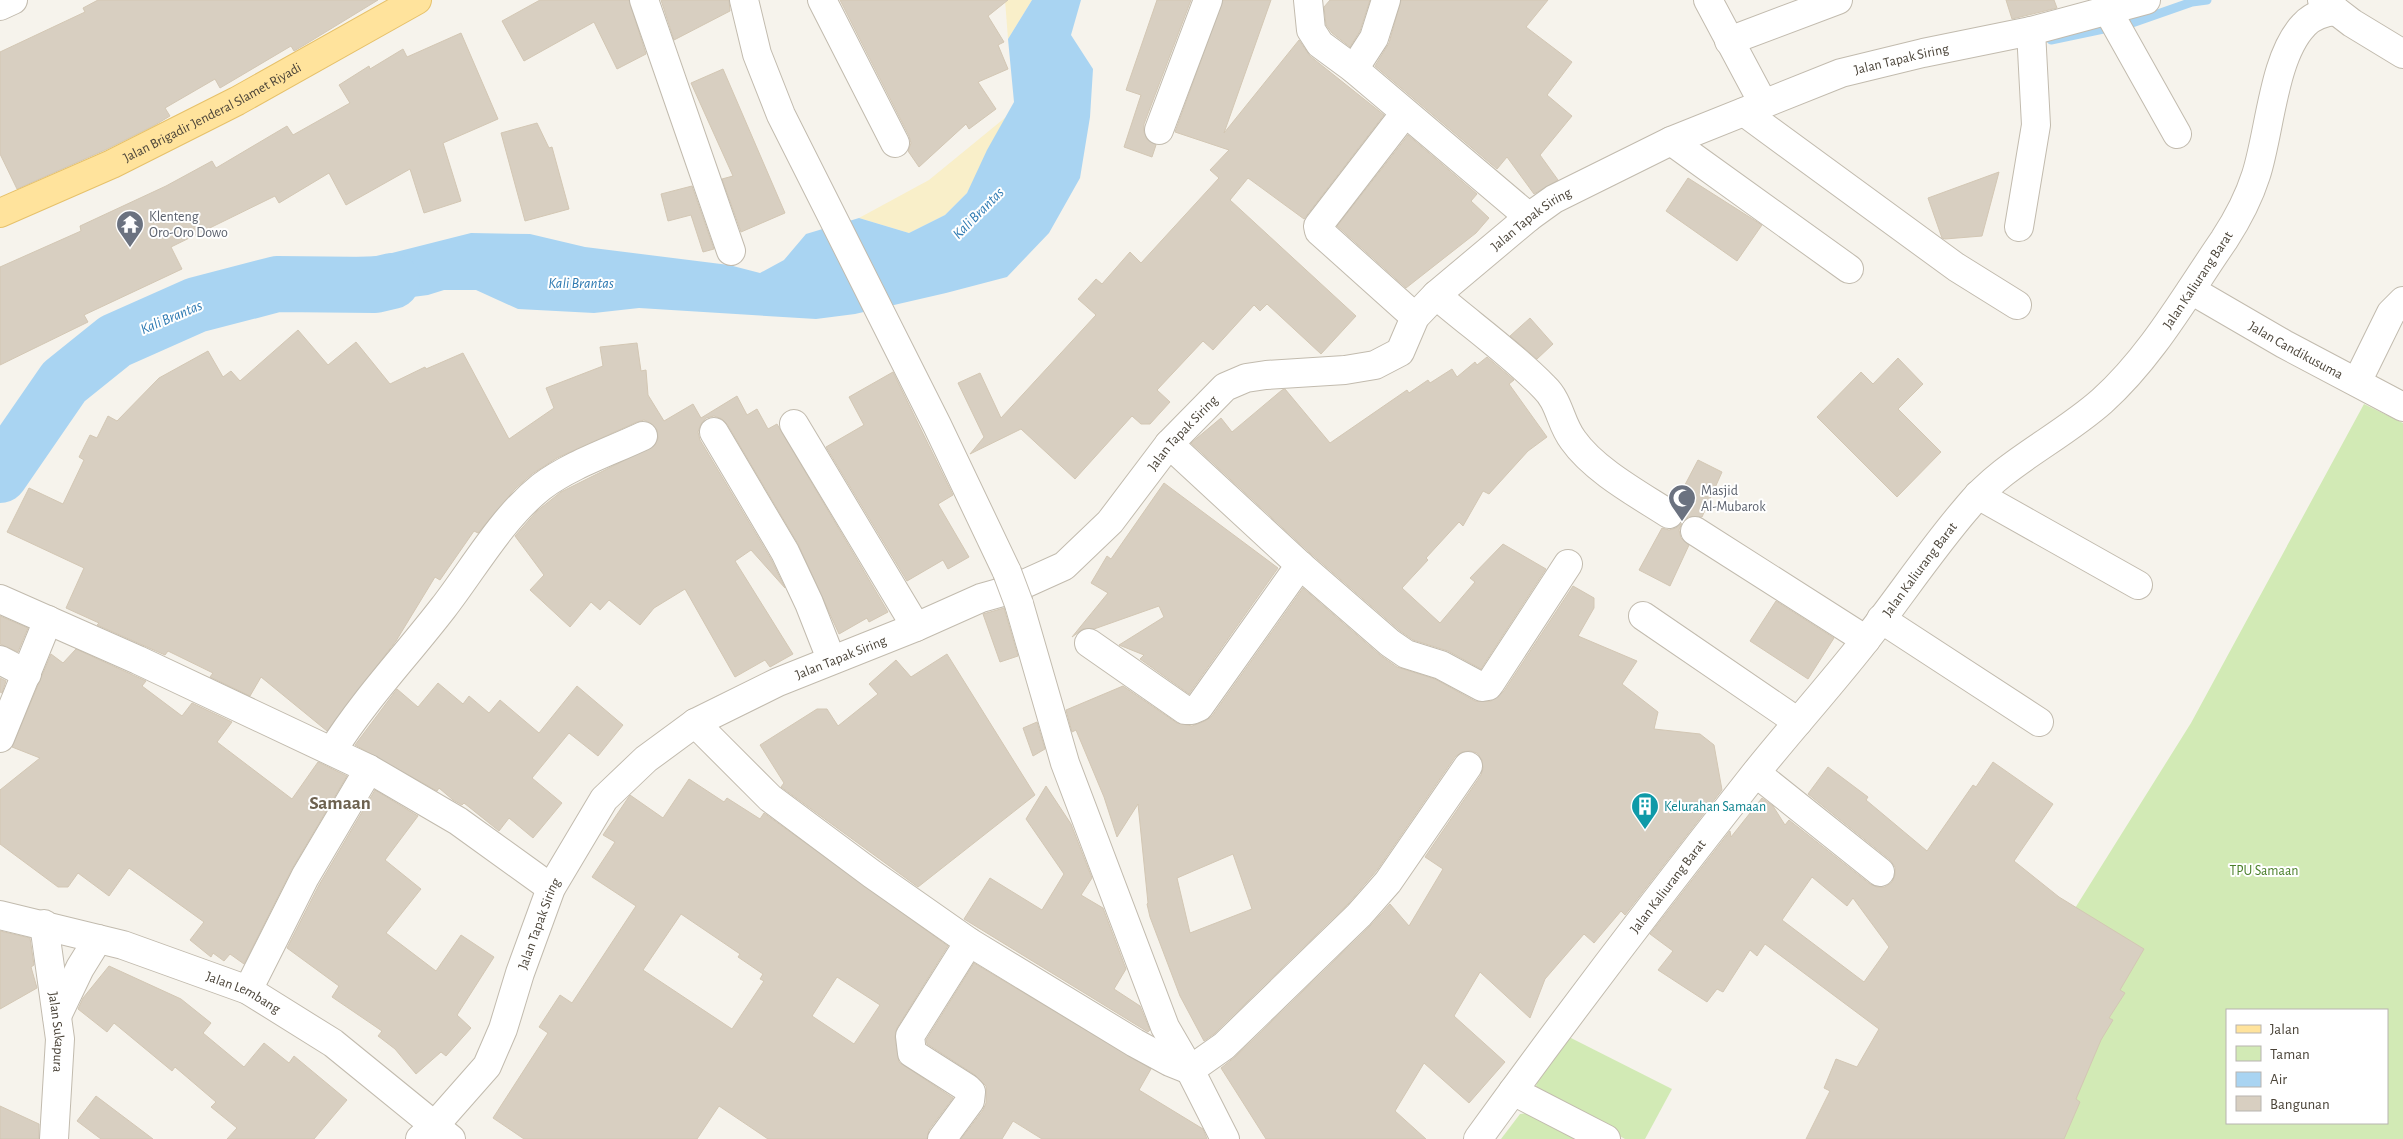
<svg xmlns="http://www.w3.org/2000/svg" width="2403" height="1139" font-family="'Alegreya Sans',sans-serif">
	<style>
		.green { fill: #d2eab5; fill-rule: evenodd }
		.sand { fill: #f9efc9 }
		.water { fill: #a9d4f2 }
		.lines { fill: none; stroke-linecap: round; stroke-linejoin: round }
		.stream { stroke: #a9d4f2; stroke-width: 9 }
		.river { stroke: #a9d4f2; stroke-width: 56 }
		.building { fill: #d8cfc1; stroke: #d3c7b4; fill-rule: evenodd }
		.minor-casing { stroke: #c2bbae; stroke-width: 30 }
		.primary-casing { stroke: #e6c16a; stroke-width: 30 }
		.minor { stroke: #fff; stroke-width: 28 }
		.primary { stroke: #ffe39c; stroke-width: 28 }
		.minor-bridge-casing { stroke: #c2bbae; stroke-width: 30; stroke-linecap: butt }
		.minor-bridge { stroke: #fff; stroke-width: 28 }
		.labels { text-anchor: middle; stroke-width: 4; stroke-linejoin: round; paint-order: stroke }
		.street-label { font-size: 14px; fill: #4b4439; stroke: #fff }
		.worship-label { font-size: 14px; fill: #5b616d; stroke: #fff; text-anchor: start }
		.culture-label { font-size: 14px; fill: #0d838f; stroke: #fff; text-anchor: start }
		.park-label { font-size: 14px; fill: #4a7f2a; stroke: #fff }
		.water-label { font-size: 15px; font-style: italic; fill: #2e7ab2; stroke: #fff }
		.district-label { font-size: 19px; font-weight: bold; fill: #6e6250; stroke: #fff }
	</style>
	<rect width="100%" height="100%" fill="#f6f3ec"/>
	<g class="green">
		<path d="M2364 404 2403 423V1139H2048L2072 913 2191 723ZM2227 1010H2387V1123H2227Z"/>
		<polygon points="1569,1037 1672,1089 1645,1139 1625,1139 1538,1091 1536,1087 1537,1081"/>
		<polygon points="1527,1113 1577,1139 1501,1139 1520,1114"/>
	</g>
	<g class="sand">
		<polygon points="1005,0 1032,0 1008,39"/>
		<polygon points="1006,117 967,193 945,215 909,233 859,218 929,180"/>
	</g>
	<polygon class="water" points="1032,0 1081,0 1071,35 1093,69 1090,117 1080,178 1049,233 1007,277 946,293 855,314 816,319 639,308 594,313 518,309 476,290 444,290 428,295 320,309 308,259 380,256 471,233 530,234 585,247 729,265 760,273 784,260 806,234 859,218 909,233 945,215 967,193 987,150 1014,102 1008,39"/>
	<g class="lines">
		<polyline class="stream" points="2051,40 2132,23 2192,2 2207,0"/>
		<polyline class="river" points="0,475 64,382 115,341 196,305 277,284 375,285 392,281"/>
	</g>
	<g class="building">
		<polygon points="98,0 378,0 306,44 294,51 291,46 220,88 215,79 165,108 170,116 155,125 105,150 17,189 0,154 0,52 85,12 83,8"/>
		<polygon points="540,0 629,0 646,54 617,69 594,22 524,61 502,21"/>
		<polygon points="661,0 729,0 730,11 674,40"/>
		<polygon points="840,0 1008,0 988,16 1004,42 998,45 1008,69 978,82 996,109 969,129 966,124 919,167 908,151 911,143 909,136"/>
		<polygon points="1157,0 1191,0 1144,124 1144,132 1147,139 1156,145 1152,157 1124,147 1141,95 1126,90"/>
		<polygon points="1223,0 1271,0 1224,133 1299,40 1310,56 1384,115 1304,219 1248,178 1230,200 1356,316 1321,354 1267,304 1260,311 1254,305 1213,350 1203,341 1157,390 1170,402 1150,424 1141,424 1132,416 1075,479 1021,429 970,454 984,437 958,383 980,373 1001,418 1096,315 1078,299 1096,279 1102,284 1130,252 1141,263 1219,178 1210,170 1229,150 1175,132"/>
		<polygon points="1330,0 1370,0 1360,31 1350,47 1332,33 1326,25 1324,7"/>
		<polygon points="1401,0 1548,0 1526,27 1572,62 1547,95 1572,116 1540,155 1558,180 1534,194 1507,157 1497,169 1375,66 1389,43"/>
		<polygon points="2006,0 2054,0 2057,8 2012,19"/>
		<polygon points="461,33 498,119 443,143 461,201 424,213 410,169 346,205 329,173 279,203 275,196 171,247 182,269 84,315 88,322 0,365 0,267 81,231 80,226 166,186 212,161 216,168 287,126 293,135 350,103 339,85 369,66 370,69 403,49 407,57"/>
		<polygon points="723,69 785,213 741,232 722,179 733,176 691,83"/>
		<polygon points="537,123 549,148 552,147 569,209 525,221 501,133"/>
		<polygon points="1408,135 1477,194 1471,201 1489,218 1476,233 1406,288 1337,226"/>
		<polygon points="1999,172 1982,236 1945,239 1942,238 1928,198"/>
		<polygon points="1688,178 1762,225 1737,261 1666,211"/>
		<polygon points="692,186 714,249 703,252 691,215 668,221 661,194"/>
		<polygon points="1530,318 1553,344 1537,359 1510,336"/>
		<polygon points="298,330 328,365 356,342 390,384 425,367 426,369 463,353 509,439 554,408 546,388 603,366 600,347 637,343 641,371 646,370 648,395 664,421 693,404 701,418 737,396 747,415 757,409 768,429 777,424 888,612 869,622 867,618 839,634 798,544 727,424 722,419 714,416 706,418 701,424 698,432 700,440 771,559 785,588 751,550 735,561 793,654 770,667 765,660 735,677 685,589 654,608 640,625 609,600 600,610 591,602 570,627 530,590 544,575 515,536 537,511 561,492 655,445 658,438 657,430 652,424 644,420 637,422 557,458 532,474 515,489 478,533 474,531 440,580 435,577 396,641 327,731 261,677 250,696 210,677 213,673 168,651 165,655 97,625 99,623 66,608 84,568 7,532 29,488 63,504 84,460 79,457 90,435 97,438 108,416 117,421 159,378 208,351 223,377 231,371 240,381"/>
		<polygon points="1487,357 1514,380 1509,384 1547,437 1528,451 1489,494 1483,491 1463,526 1459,522 1426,558 1428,560 1402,588 1440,623 1475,582 1470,578 1503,544 1546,569 1481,669 1448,651 1413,640 1400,631 1310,553 1191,443 1221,418 1232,432 1282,390 1285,389 1330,443 1407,390 1409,393 1428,380 1430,383 1452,369 1457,377 1475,362 1477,365"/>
		<polygon points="1898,358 1923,384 1898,409 1941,452 1897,497 1817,417 1861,372 1873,384"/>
		<polygon points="893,372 953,495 938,504 969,557 948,569 943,560 907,581 826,447 864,425 849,397"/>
		<polygon points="1698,460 1722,472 1702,517 1688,517 1682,522 1685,515 1683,507 1677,500"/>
		<polygon points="1164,483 1278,568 1189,694 1140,659 1144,655 1119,645 1164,617 1159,606 1094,629 1083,629 1072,637 1108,593 1091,583 1107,556 1111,559"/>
		<polygon points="1682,523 1679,530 1681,538 1689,545 1670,586 1639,570 1662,528 1669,530 1676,528"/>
		<path d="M1573 586 1594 598V608L1578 636 1637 661 1622 684 1658 712 1654 729 1700 734 1714 745 1722 790 1625 915 1621 911 1594 943 1584 934 1545 979 1530 1018 1480 972 1454 1016 1505 1062 1469 1103 1424 1063 1395 1111 1426 1139H1266L1221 1068 1235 1057 1370 926 1390 904 1409 926 1443 869 1425 857 1481 775 1483 768 1482 760 1477 753 1470 751 1462 752 1455 757 1378 869 1348 904 1214 1034 1204 1041 1180 996 1150 917 1147 904 1148 903 1138 804 1117 837 1104 797 1076 730 1072 732 1066 710 1123 686 1177 723 1192 726 1205 721 1212 716 1303 588 1380 655 1397 667 1435 679 1475 701H1491L1504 691ZM1233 854 1252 909 1190 933 1177 878Z"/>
		<polygon points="1776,601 1834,638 1808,679 1750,641"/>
		<polygon points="1004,608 1018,656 1000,662 983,614"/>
		<polygon points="0,616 28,628 18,652 0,644"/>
		<polygon points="76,649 146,681 142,686 182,716 192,703 232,722 217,742 292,799 318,762 347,776 292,869 244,964 230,954 224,961 213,953 211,957 190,940 204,922 129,868 109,896 78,873 68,887 58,887 0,844 0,790 40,758 12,747 51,654 63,663"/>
		<polygon points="947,654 1035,795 918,887 781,787 784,783 760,745 817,709 827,709 838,726 878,694 869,684 896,660 911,677"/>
		<polygon points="0,678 6,681 2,693 0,692"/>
		<polygon points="438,683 463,704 469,696 489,713 500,700 539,733 577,686 623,725 598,756 569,733 532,778 562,803 533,838 509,818 499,831 464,803 462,805 453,800 439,788 437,791 355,745 397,689 418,707"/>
		<polygon points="1037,722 1045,749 1033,756 1023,728"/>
		<path d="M1993 762 2053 804 2014 861 2059 897 2144 949 2120 990 2125 993 2109 1018 2113 1020 2101 1040 2076 1099 2080 1102 2064 1139H1806L1830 1091 1824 1088 1836 1059 1857 1067 1879 1029 1765 944 1757 956 1750 950 1723 992 1717 989 1707 1002 1658 970 1673 951 1650 934 1730 831 1731 837 1762 798 1773 806 1785 825 1789 820 1870 884 1877 887H1885L1892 882 1895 875V867L1890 860 1808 794 1828 767 1868 797 1866 800 1927 851 1973 785 1976 787ZM1812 877 1847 906 1853 898 1889 947 1864 982 1782 920Z"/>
		<path d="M689 779 724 802 727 798 760 819 764 813 948 946 897 1028 895 1037 899 1062 953 1098 929 1130 927 1139H768L719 1106 697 1139H524L493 1118 548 1033 539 1027 560 995 572 1003 636 906 592 877 615 842 603 835 630 795 663 818ZM681 914 740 954 738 957 763 974 760 979 764 981 732 1029 643 970ZM837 977 880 1005 854 1044 812 1016Z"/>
		<polygon points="1046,786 1071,824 1092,878 1081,895 1103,908 1126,969 1114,989 1140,1006 1150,1030 1148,1032 964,919 990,878 1042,910 1064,874 1026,819"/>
		<polygon points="375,790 418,816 385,860 421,889 386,933 436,971 461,935 494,957 457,1015 471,1028 446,1056 441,1052 416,1074 395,1049 378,1036 382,1031 332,997 339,986 287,948 319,885"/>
		<polygon points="0,931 30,938 34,965 31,967 37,988 0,1009"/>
		<polygon points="974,963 1151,1069 1139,1090 1203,1129 1207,1139 1042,1139 1013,1121 1002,1139 961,1139 983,1110 986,1103 986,1086 975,1075 927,1044 926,1040"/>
		<polygon points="109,966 181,999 211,1023 203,1033 244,1067 264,1043 289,1063 294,1056 347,1100 314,1139 227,1139 237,1128 211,1107 216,1102 175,1067 172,1071 114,1023 107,1032 78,1009 83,998"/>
		<polygon points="96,1096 153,1139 101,1139 77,1121"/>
		<polygon points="0,1106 39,1124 39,1139 0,1139"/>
	</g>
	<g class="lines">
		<g class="minor-casing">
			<g id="minor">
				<polyline points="644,0 731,251"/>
				<polyline points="744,0 757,54 781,115 937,425 1007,572"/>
				<polyline points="822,0 895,143"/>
				<polyline points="1308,0 1311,30 1320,44 1354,69 1529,217"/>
				<polyline points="1708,0 1763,103"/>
				<polyline points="2322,0 2352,23 2403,54"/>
				<polyline points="0,6 13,0"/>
				<polyline points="2108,11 2177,134"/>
				<polyline points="1729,41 1838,0"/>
				<polyline points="1354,69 1374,38 1386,0"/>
				<polyline points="1744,112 1956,267 2017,305"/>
				<polyline points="1405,113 1318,226 1319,231 1415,317"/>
				<polyline points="1159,130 1208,0"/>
				<polyline points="1671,141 1849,269"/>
				<polyline points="2019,227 2036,125 2031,31"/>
				<path id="s1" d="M2191 290 2284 344 2403 407"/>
				<path d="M1436 295C1471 325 1512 354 1544 387 1560 402 1560 423 1573 440 1594 470 1638 494 1669 514"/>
				<polyline points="2357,382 2391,313 2403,301"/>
				<polyline points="794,424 916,627"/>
				<polyline points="714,432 785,552 809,603 831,659"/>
				<polyline points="1169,444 1300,565 1390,643 1406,654 1441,665 1482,687 1488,686 1491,682 1568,564"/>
				<polyline points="1978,495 2138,585"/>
				<polyline points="1695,531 1866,640"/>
				<polyline points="0,599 138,660 369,769 458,821 551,888"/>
				<polyline points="1019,604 1065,763 1165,1027 1190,1070 1225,1139"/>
				<polyline points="1643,616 1798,722"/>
				<polyline points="1881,619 2039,722"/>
				<polyline points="1089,643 1185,710 1192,710 1199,707 1300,565"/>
				<polyline points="0,660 27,674"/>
				<polyline points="695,723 770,798 872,874 969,942 1135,1043 1170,1062 1190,1070 1224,1046 1359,915 1388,882 1468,766"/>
				<polyline points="0,738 48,620"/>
				<path d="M332 751C364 700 406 656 443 608 474 568 501 519 541 487 570 465 609 452 643 436"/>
				<polyline points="1756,773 1880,872"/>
				<path id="s2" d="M0 915 123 945 248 990 333 1043 451 1139"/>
				<path id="s3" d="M44 924 60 1039 54 1139"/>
				<polyline points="248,990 305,877 369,769"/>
				<polyline points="57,1016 80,968 98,939"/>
				<polyline points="1513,1091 1606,1139"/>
				<path id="s4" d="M420 1139 435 1125 487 1066 503 1029 520 973 551 888 604 799 646 759 695 723 778 682 916 627 981 598 1013 589 1064 566 1110 522 1169 444 1225 387 1246 378 1266 375 1345 370 1375 365 1400 352 1415 317 1436 295 1529 217 1554 199 1671 141 1841 73 1923 53 2031 31 2146 0"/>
				<polyline points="942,1139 970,1101 971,1092 967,1088 912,1053 910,1036 969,942"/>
				<path id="s5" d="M1478 1139C1567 1016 1660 894 1754 775 1790 730 1829 687 1865 641 1899 598 1930 551 1966 509 2003 463 2058 440 2102 401 2152 356 2186 295 2224 240 2237 220 2249 197 2256 175 2270 132 2273 57 2304 25 2313 15 2324 12 2336 11"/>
			</g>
		</g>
		<g class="primary-casing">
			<g id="primary">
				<path id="s6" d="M0 213 112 164 237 101 417 0"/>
			</g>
		</g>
		<use href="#minor" class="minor"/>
		<use href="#primary" class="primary"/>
		<g class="minor-bridge-casing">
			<polyline id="minor-bridge" points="1007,572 1019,604"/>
		</g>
		<use href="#minor-bridge" class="minor-bridge"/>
	</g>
	<defs>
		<g id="temple-pin" transform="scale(1.4375)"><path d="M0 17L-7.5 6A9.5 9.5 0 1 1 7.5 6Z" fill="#6b7280" stroke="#fff"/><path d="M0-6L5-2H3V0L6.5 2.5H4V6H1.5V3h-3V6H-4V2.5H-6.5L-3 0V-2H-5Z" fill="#fff"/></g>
		<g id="mosque-pin" transform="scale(1.4375)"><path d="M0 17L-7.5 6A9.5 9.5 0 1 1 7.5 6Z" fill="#6b7280" stroke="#fff"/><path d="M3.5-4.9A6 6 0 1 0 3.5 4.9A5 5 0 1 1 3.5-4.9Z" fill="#fff"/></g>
		<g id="building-pin" transform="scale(1.4375)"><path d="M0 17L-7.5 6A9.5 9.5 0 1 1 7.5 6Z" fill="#0f9aa8" stroke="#fff"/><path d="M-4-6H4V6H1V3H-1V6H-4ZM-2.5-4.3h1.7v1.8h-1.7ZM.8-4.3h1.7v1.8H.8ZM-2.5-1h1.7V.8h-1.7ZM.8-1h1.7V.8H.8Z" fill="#fff"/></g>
	</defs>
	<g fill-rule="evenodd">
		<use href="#temple-pin" x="130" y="224"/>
		<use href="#mosque-pin" x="1682" y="498"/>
		<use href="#building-pin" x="1645" y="806"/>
	</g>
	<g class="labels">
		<g class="street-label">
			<text dy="5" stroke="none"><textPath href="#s4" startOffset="1931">Jalan Tapak Siring</textPath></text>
			<text dy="5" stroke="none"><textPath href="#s6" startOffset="235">Jalan Brigadir Jenderal Slamet Riyadi</textPath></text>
			<text dy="5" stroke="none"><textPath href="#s4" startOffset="1525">Jalan Tapak Siring</textPath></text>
			<text dy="5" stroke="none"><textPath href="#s5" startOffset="1126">Jalan Kaliurang Barat</textPath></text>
			<text dy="5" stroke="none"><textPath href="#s1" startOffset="121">Jalan Candikusuma</textPath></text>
			<text dy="5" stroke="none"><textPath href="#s4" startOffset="1091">Jalan Tapak Siring</textPath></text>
			<text dy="5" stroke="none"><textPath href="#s5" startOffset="721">Jalan Kaliurang Barat</textPath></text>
			<text dy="5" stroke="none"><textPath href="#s4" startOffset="671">Jalan Tapak Siring</textPath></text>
			<text dy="5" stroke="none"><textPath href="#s5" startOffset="316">Jalan Kaliurang Barat</textPath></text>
			<text dy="5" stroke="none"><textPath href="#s4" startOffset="251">Jalan Tapak Siring</textPath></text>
			<text dy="5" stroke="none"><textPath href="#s2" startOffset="256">Jalan Lembang</textPath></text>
			<text dy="5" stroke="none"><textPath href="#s3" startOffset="109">Jalan Sukapura</textPath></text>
		</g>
		<g class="worship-label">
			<text x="149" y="221">Klenteng<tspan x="149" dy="16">Oro-Oro Dowo</tspan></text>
			<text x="1701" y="495">Masjid<tspan x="1701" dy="16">Al-Mubarok</tspan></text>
		</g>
		<g class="culture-label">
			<text x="1664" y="811">Kelurahan Samaan</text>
		</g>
		<g class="park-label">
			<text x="2264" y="875">TPU Samaan</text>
		</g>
		<g class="water-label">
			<text transform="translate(978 213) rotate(-45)" y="5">Kali Brantas</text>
			<text x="581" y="288">Kali Brantas</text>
			<text transform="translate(171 317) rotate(-23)" y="5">Kali Brantas</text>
		</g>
		<g class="district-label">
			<text x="340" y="809">Samaan</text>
		</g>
	</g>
	<rect x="2226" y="1009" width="162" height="115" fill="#ffffff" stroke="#b7b4b0"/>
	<rect x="2236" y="1025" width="25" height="8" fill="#ffe39c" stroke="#b7b4b0"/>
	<text x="2270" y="1034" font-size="15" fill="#4b4439">Jalan</text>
	<rect x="2236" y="1046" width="25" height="15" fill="#d2eab5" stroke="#b7b4b0"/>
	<text x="2270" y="1059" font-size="15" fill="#4b4439">Taman</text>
	<rect x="2236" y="1072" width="25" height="15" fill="#a9d4f2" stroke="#b7b4b0"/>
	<text x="2270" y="1084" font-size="15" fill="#4b4439">Air</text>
	<rect x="2236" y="1096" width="25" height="15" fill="#d8cfc1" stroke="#b7b4b0"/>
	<text x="2270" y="1109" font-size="15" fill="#4b4439">Bangunan</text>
</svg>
